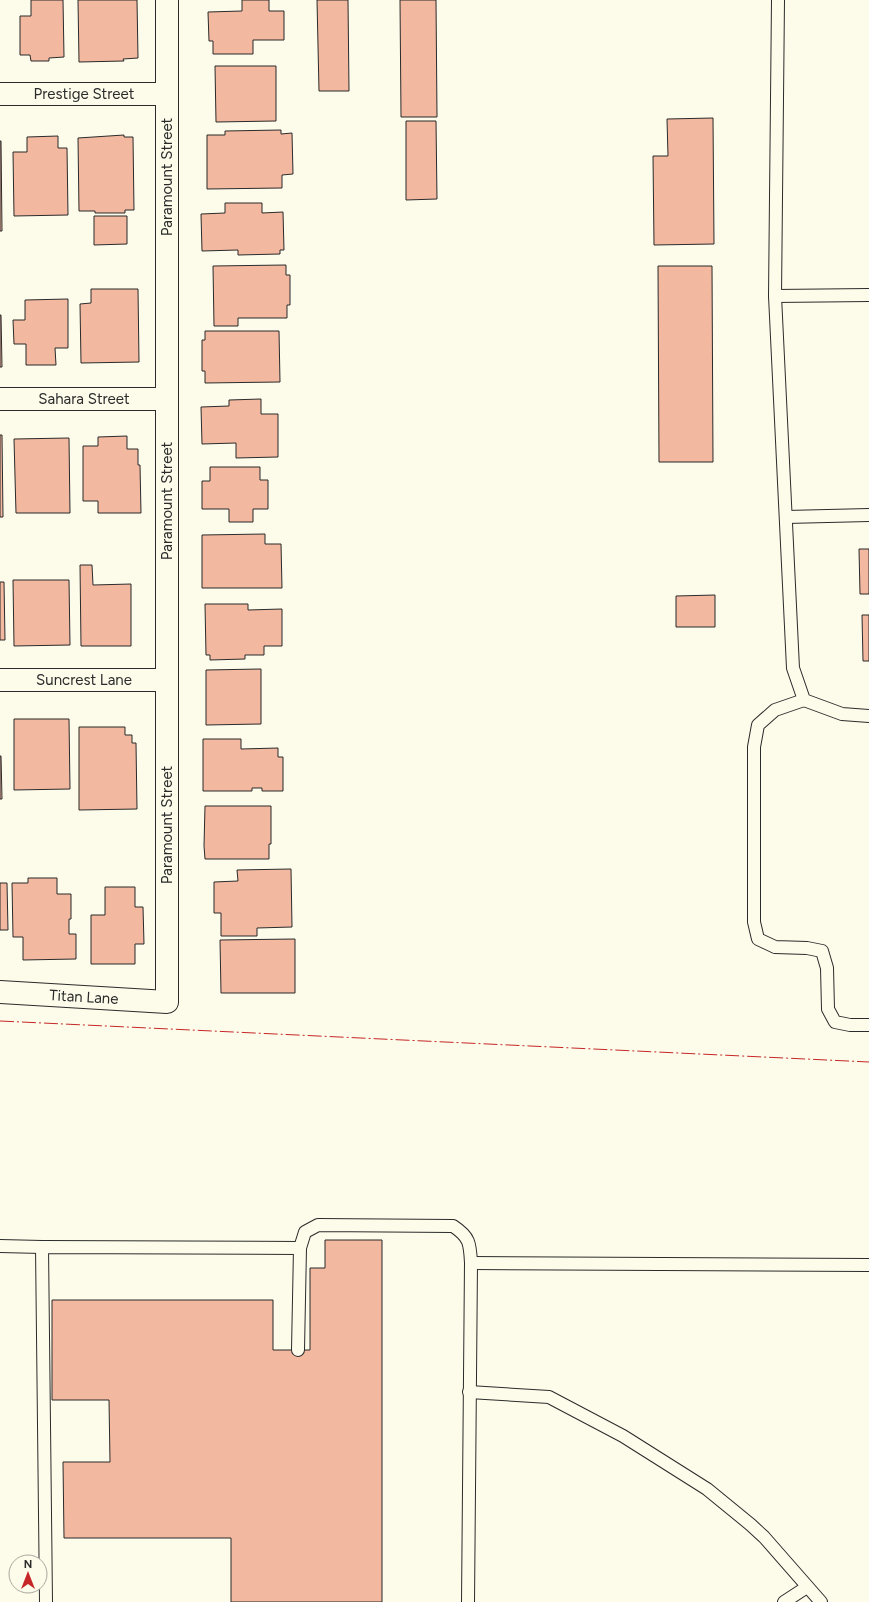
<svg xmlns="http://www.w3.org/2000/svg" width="869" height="1602" font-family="Figtree,sans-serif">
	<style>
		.building { fill: #f2b8a0; stroke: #2b2b2b }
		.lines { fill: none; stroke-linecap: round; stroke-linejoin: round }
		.lane-casing { stroke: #2b2b2b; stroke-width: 14 }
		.street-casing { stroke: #2b2b2b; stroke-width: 24 }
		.lane { stroke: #fdfbea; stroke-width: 12 }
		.street { stroke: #fdfbea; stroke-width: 22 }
		.power { stroke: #c62828; stroke-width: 1; stroke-dasharray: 14 3 2 3; stroke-linecap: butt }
		.labels { text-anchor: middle; stroke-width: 3; stroke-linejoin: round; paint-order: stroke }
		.street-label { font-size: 15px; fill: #2b2b2b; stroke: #fdfbea }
	</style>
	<rect width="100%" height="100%" fill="#fdfbea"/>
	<g class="building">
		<polygon points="31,0 63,0 64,57 49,58 49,61 31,61 30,55 20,55 20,16 31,16"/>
		<polygon points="78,0 137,0 138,58 123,59 124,61 79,62"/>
		<polygon points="242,0 269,0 269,11 284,11 284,40 253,40 253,54 213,54 213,41 209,41 208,12 242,11"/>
		<polygon points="317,0 348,0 349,91 319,91"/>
		<polygon points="400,0 436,0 437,117 401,117"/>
		<polygon points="215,66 276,66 276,121 216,122"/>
		<polygon points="713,118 714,244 654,245 653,156 668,156 667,119"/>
		<polygon points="406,121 436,121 437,199 406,200"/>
		<polygon points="281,130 281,134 292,133 293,174 282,175 282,188 207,189 207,135 225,135 225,131"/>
		<polygon points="124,135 124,137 133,137 134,210 125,210 125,213 95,213 95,211 79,211 78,138"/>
		<polygon points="58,136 58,148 67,148 68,215 14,216 13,152 27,152 27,137"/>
		<polygon points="0,141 1,141 2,231 0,231"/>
		<polygon points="225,203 262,203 262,213 283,212 284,250 280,250 280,254 238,255 238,250 202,251 201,214 225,213"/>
		<polygon points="94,216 127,216 127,244 94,245"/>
		<polygon points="286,265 286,275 290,275 290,305 287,305 287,318 238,318 238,326 214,326 213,266"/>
		<polygon points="658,266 712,266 713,462 659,462"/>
		<polygon points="91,289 138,289 139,362 81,363 80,304 91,303"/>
		<polygon points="68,299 68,348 55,348 56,365 26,365 26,344 14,344 13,320 25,320 25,300"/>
		<polygon points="0,315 1,315 2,367 0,367"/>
		<polygon points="205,331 279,331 280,382 205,383 205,371 202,371 202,340 205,340"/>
		<polygon points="261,399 261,414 278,414 278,457 236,458 236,443 202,444 201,407 229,406 229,400"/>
		<polygon points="0,435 2,435 3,517 0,517"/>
		<polygon points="127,436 127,449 138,449 138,465 140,465 141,513 98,513 98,501 83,501 83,446 98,446 98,437"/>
		<polygon points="69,438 70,513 16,513 14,439"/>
		<polygon points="210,467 260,467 260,480 268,480 268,509 253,509 253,522 229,522 229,509 202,509 202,481 210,481"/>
		<polygon points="265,534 265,544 281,544 282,588 202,588 202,535"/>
		<polygon points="859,549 869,549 869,594 860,594"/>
		<polygon points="80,565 92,565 93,585 131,584 131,646 81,646"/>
		<polygon points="13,580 69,580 70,645 14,646"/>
		<polygon points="0,582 4,582 5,640 0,640"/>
		<polygon points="715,595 715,627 676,627 676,596"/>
		<polygon points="205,604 248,604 248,610 282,609 282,646 264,646 264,655 245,655 245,659 210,660 210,655 206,655"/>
		<polygon points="862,615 869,615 869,661 863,661"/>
		<polygon points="261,669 261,724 206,725 206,670"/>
		<polygon points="14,719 69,719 70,789 14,790"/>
		<polygon points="79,727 125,727 125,735 132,735 132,743 136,743 137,809 79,810"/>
		<polygon points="203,739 241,739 241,749 278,748 278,757 283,757 283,791 262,791 262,788 252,788 252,791 203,791"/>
		<polygon points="0,756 1,756 2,799 0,799"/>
		<polygon points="205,806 271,806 271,844 269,844 269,859 205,859 204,846"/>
		<polygon points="291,869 292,927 257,928 257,936 221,936 221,913 214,913 214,882 238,881 237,870"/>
		<polygon points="28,878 57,878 57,894 71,894 71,919 69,919 69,934 76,934 76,959 23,960 23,937 13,937 12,883 28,883"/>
		<polygon points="0,883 7,883 8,930 0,930"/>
		<polygon points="105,887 135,887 135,907 143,907 144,944 135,944 135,964 91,964 91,915 105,915"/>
		<polygon points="295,939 295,993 221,993 220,940"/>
		<polygon points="325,1240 382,1240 382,1602 231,1602 231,1538 64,1538 63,1462 110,1462 109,1400 52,1400 52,1300 273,1300 273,1350 310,1350 310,1268 325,1268"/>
	</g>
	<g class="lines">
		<g class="lane-casing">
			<g id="lane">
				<polyline points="778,0 775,296 793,668 804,700 842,714 869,716"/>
				<polyline points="775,296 869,295"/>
				<polyline points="786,517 869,515"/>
				<polyline points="804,700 775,710 758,725 754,747 754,922 758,939 775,947 807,948 822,951 827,968 828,1009 835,1022 850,1025 869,1025"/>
				<polyline points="0,1246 42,1247"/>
				<polyline points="471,1263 869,1265"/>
				<path d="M298 1350 300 1248 305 1232 318 1225 453 1226C470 1237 470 1244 471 1263L468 1602"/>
				<polyline points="469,1392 549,1397 623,1436 707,1489 751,1525 764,1537 821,1602"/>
				<polyline points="46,1602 42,1247 300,1248"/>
				<polyline points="784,1602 807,1587"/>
			</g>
		</g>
		<g class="street-casing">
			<g id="street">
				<path id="s1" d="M0 94H167"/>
				<path id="s2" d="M0 399H167"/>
				<path id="s3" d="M0 680H167"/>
				<path id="s4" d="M0 992 167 1002V0"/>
			</g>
		</g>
		<use href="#lane" class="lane"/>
		<use href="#street" class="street"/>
		<polyline class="power" points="0,1021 869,1062"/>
	</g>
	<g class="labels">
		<g class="street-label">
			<text dy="5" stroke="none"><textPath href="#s1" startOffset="84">Prestige Street</textPath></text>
			<text transform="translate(167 177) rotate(-90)" y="5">Paramount Street</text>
			<text dy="5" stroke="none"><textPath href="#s2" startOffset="84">Sahara Street</textPath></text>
			<text transform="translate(167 501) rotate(-90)" y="5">Paramount Street</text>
			<text dy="5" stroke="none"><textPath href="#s3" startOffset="84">Suncrest Lane</textPath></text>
			<text transform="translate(167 825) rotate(-90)" y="5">Paramount Street</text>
			<text dy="5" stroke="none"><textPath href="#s4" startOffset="84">Titan Lane</textPath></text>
		</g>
	</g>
	<g transform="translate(28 1574)"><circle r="19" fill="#fdfbea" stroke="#a9a89e"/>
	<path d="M0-3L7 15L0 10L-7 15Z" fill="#c62828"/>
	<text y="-6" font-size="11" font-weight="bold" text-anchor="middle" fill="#2b2b2b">N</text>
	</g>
</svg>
